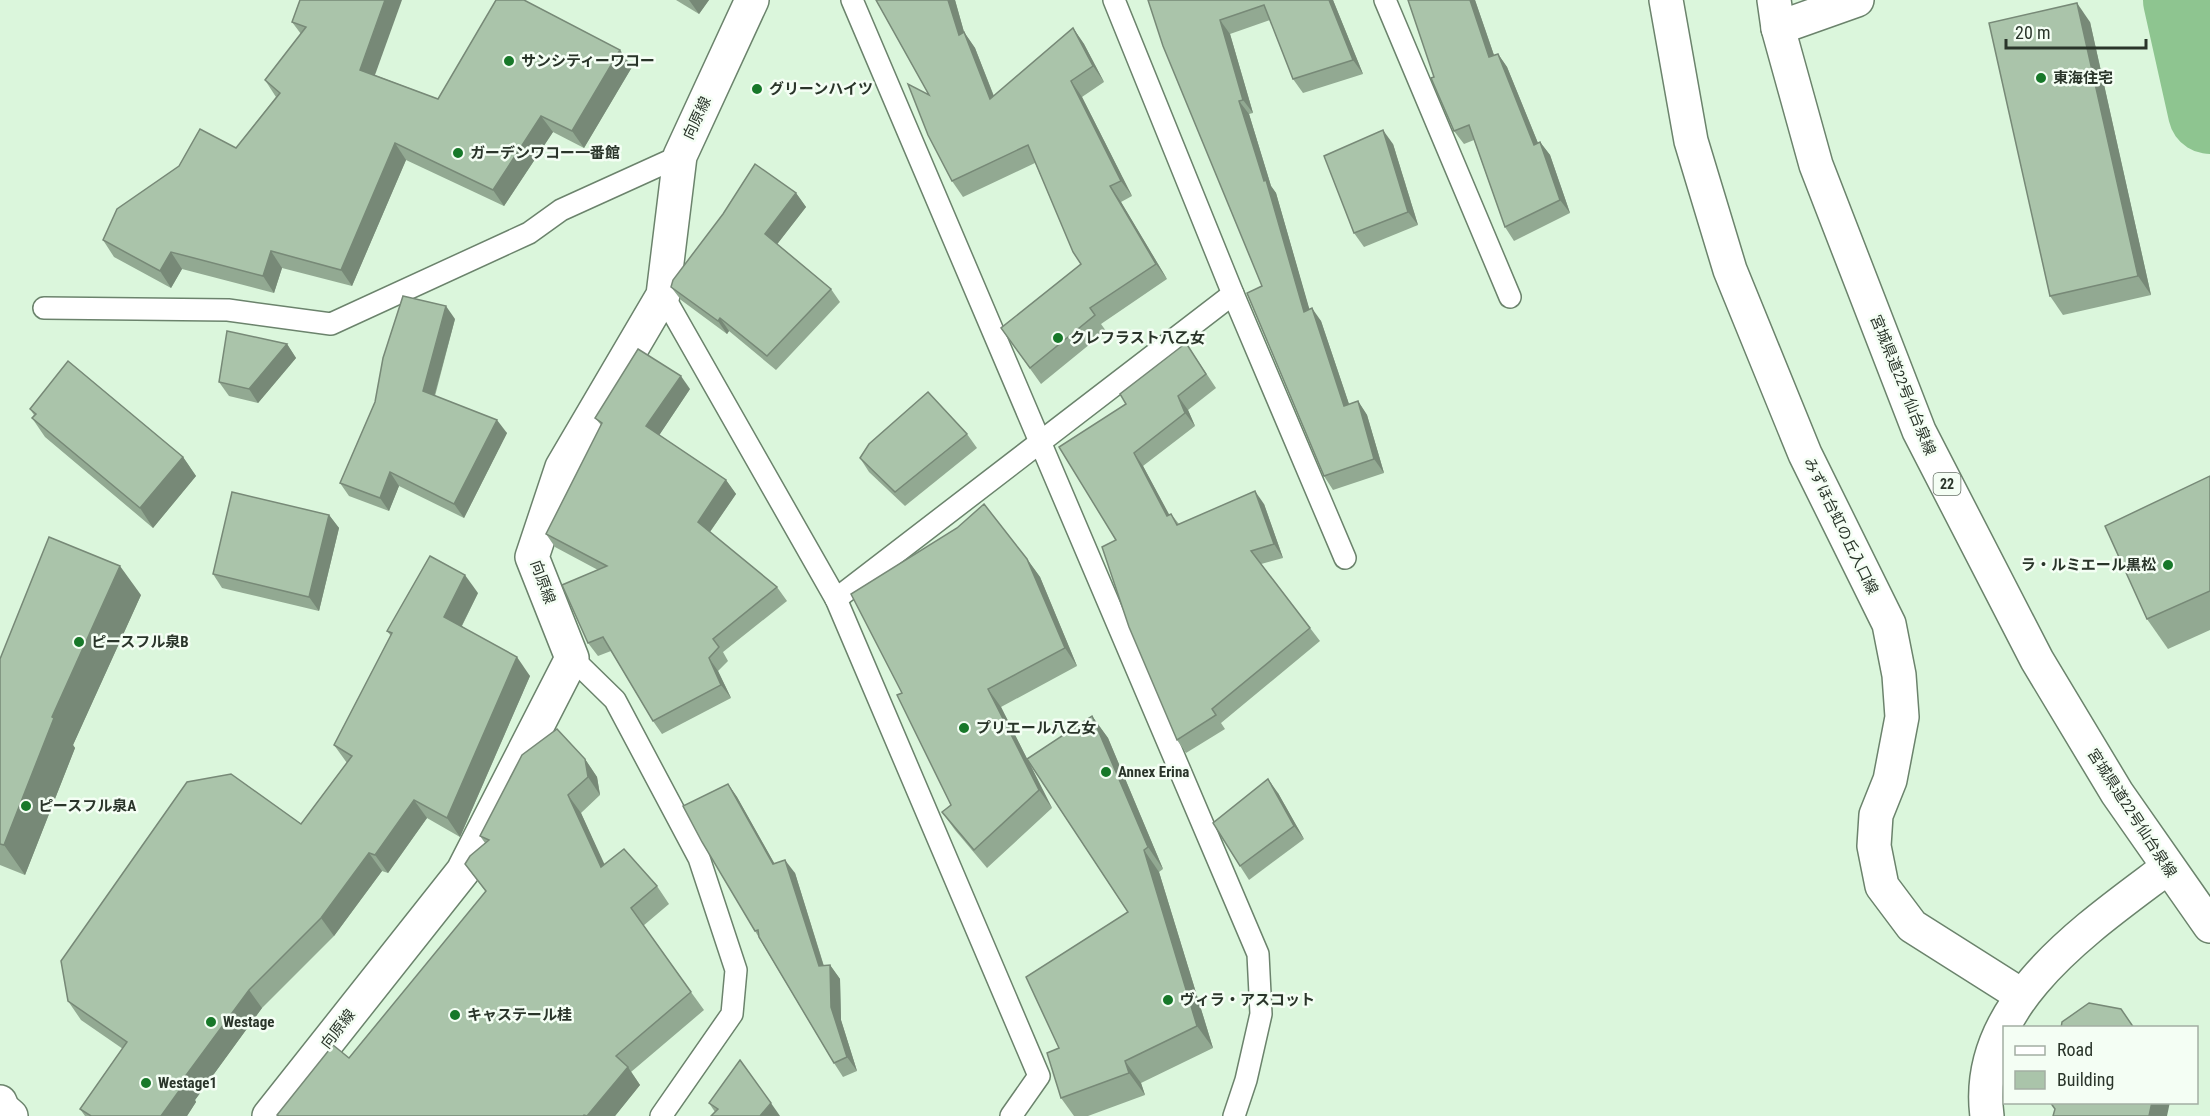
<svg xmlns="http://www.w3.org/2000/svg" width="2210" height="1116" font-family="'Roboto Condensed','Noto Sans JP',sans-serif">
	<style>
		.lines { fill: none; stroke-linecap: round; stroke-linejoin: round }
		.river { stroke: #8ec590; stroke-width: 84 }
		.service-casing { stroke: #6b836c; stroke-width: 24 }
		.minor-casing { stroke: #6b836c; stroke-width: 36 }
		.tertiary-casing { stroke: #6b836c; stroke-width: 36 }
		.primary-casing { stroke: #6b836c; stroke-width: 36 }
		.service { stroke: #fff; stroke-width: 21 }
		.minor { stroke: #fff; stroke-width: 33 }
		.tertiary { stroke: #fff; stroke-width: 33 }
		.primary { stroke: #fff; stroke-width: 33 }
		.wall { fill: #92a992 }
		.shaded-wall { fill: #778977 }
		.building { fill: #aac4aa; stroke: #778977; stroke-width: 1.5 }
		.poi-dot { fill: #177829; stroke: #f4fef4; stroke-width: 2 }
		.labels { text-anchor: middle; stroke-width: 5; stroke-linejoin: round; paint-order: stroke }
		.shield { fill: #f4fef4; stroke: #677167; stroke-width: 1.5 }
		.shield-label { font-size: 14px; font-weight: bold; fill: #2a352a }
		.poi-label { font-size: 15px; font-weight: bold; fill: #2a352a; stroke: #f4fef4; text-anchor: start }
		.street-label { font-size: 15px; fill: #2a352a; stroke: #f4fef4 }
	</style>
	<rect width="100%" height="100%" fill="#dbf6dc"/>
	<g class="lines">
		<polyline class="river" points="2185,0 2210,112"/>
		<g class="service-casing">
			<g id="service">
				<polyline points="852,0 1258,954 1261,1014 1246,1080 1234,1116"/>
				<polyline points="1114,0 1233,294 1345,558"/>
				<polyline points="1385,0 1510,297"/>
				<polyline points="663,295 836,599 1039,1076 1011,1116"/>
				<polyline points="44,308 228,310 331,324 529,233 561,210 680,156"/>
				<polyline points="836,599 1233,294"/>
				<polyline points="572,658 615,700 699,858 736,970 732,1014 661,1116"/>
			</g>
		</g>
		<g class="minor-casing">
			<g id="minor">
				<polyline points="0,1102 3,1109 11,1116"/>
				<polyline points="269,1116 463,871 572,658 532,557 562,467 663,295 680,156 752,0"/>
			</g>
		</g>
		<g class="tertiary-casing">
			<g id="tertiary">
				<polyline points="1666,0 1691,141 1730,270 1805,454 1889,624 1899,675 1902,717 1890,780 1876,815 1874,846 1882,886 1912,926 2021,995"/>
				<polyline points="1778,28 1857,0"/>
				<path d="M1987 1116C1972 1004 2089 927 2167 868"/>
			</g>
		</g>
		<g class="primary-casing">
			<polyline id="primary" points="1774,0 1778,28 1816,165 1919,431 2037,660 2117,793 2210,926"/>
		</g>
		<use href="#service" class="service"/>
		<use href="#minor" class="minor"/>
		<use href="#tertiary" class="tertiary"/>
		<use href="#primary" class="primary"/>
	</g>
	<g class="wall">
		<polygon points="300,0 375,75 438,99 620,50 632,67 584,148 553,132 504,206 406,160 352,286 282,268 274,293 182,269 171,288 114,257 103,240 236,148 276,97 265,80 301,34 292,22"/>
		<polygon points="676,0 709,0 699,14"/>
		<polygon points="876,0 955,0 964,32 975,48 994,96 1073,28 1084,44 1104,82 1082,97 1132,196 1121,202 1167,279 1101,324 1106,331 1041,384 1001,328 1081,264 1035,163 963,197 952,181 929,95"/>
		<polygon points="1148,0 1333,0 1363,74 1303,93 1293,79 1270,20 1230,34 1253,113 1249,114 1271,186 1276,193 1309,309 1321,321 1349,404 1358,401 1367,415 1384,473 1333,490 1324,476 1262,286"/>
		<polygon points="1475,0 1494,55 1498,54 1507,67 1538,143 1540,142 1550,155 1570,213 1514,241 1505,227 1474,140 1464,144 1454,131 1434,77"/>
		<polygon points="2090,22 2151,295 2063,315 2050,296"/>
		<polygon points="1393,144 1418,225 1364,247 1354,233"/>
		<polygon points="796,193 806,207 777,244 831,289 840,302 776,370 729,331 727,334 681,300 671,287"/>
		<polygon points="455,319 435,396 507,433 464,518 399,486 389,511 349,496 340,483"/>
		<polygon points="1186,343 1216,388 1188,410 1195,426 1143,466 1169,515 1171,514 1179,524 1264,504 1283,558 1261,564 1320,641 1221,723 1225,729 1186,753 1177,740 1116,540 1126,404"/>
		<polygon points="287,344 296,358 258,403 229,396 219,382"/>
		<polygon points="690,389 659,435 726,480 736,494 710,532 777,587 787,601 723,652 728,661 718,671 731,698 662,734 653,721 611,651 598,656 588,643 598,570 555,547 546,534 601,425 595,418"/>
		<polygon points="30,409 183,457 196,476 153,528 45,437 32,418 34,415"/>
		<polygon points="967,434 977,448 905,506 869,472 860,458"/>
		<polygon points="2210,476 2210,630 2168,649 2147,619"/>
		<polygon points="329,515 339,528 319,611 222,588 213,574"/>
		<polygon points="1027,559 1040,577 1077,666 1001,707 1027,759 1092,716 1108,738 1163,869 1159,872 1213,1048 1141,1083 1145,1095 1088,1116 1074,1116 1061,1098 1059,1048 1128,912 1029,762 1052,808 987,868 955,830 942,812 951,805 902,693"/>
		<polygon points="478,593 462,626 530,676 460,837 427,818 388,873 382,871 334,936 262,1008 195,1100 196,1102 187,1116 85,1116 80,1109 123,1049 81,1020 68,1001 301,824 347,763 334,745 391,636 387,631"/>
		<polygon points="141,595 73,745 75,748 25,875 0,865 0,659"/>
		<polygon points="585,759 597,777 600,795 581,813 604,865 657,886 669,904 643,926 704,1010 631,1072 640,1085 615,1116 278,1116 277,1115 349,1058 486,892 465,864 485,843 480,836"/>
		<polygon points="728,784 737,797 774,863 795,873 824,966 830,965 840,979 841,1020 857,1071 843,1077 834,1063 755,931"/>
		<polygon points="1278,793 1304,839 1249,880 1240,866"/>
		<polygon points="709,1103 780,1116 715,1112"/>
	</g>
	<g class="shaded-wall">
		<polygon points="385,0 402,0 371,86 360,70"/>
		<polygon points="689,0 709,0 699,14"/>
		<polygon points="948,0 955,0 964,32 975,48 1001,115 990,99 959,35"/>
		<polygon points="1329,0 1333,0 1363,74 1353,60"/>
		<polygon points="1470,0 1475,0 1499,70 1489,57"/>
		<polygon points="2077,3 2090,22 2151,295 2138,276"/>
		<polygon points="1220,20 1230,34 1253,113 1243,100"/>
		<polygon points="1073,28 1084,44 1104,82 1093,66"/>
		<polygon points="620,50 632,67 584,148 572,131"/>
		<polygon points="1498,54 1507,67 1544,158 1534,145"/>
		<polygon points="1071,81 1082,97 1132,196 1121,181"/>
		<polygon points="1239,101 1249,114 1271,186 1276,193 1314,325 1304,312"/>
		<polygon points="541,116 553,132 504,206 493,190"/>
		<polygon points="1383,130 1393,144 1418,225 1408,212"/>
		<polygon points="1540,142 1550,155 1570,213 1560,200"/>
		<polygon points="395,143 406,160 352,286 341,270"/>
		<polygon points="1110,186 1121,202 1167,279 1156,264"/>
		<polygon points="796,193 806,207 775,247 765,234"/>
		<polygon points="271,251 282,268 274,293 263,276"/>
		<polygon points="171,252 182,269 171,288 160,271"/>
		<polygon points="446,306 455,319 432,404 423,391"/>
		<polygon points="1312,308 1321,321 1354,419 1344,406"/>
		<polygon points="720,318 729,331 727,334 718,321"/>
		<polygon points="287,344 296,358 258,403 249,389"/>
		<polygon points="681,376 690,389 656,440 646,426"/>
		<polygon points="1178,396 1188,410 1195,426 1185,413"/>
		<polygon points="1358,401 1367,415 1384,473 1374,459"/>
		<polygon points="497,420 507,433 464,518 454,504"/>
		<polygon points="1134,453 1143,466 1177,529 1167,516"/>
		<polygon points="183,457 196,476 153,528 140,508"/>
		<polygon points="390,472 399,486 389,511 380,498"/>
		<polygon points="726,480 736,494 707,536 698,522"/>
		<polygon points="1255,491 1264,504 1283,558 1274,544"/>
		<polygon points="329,515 339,528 319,611 309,597"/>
		<polygon points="1027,559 1040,577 1077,666 1065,648"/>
		<polygon points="120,566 141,595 73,745 75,748 25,875 4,845 52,717"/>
		<polygon points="465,575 478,593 457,635 444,617"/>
		<polygon points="517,657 530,676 460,837 447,818"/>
		<polygon points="709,658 718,671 731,698 721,685"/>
		<polygon points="988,689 1001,707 1052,808 1039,790"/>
		<polygon points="1092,716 1108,738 1163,869 1148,847"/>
		<polygon points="585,759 597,777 600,795 588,777"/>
		<polygon points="1268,779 1278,793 1304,839 1294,826"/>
		<polygon points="728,784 737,797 782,877 773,864"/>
		<polygon points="568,795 581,813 614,885 601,867"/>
		<polygon points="414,800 427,818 388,873 375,855"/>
		<polygon points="1144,850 1159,872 1213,1048 1197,1026"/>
		<polygon points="369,853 382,871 334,936 321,918"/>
		<polygon points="785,860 795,873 828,980 819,966"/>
		<polygon points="830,965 840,979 841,1020 857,1071 847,1057 831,1007"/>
		<polygon points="249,990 262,1008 195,1100 196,1102 187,1116 161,1116 181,1082"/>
		<polygon points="1125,1061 1141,1083 1145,1095 1129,1073"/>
		<polygon points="628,1067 640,1085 615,1116 587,1116"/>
		<polygon points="2152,1102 2170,1102 2167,1116 2149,1116"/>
		<polygon points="771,1103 780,1116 760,1116"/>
	</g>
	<g class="building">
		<polygon points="300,0 385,0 360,70 438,99 496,0 524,0 620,50 572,131 541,116 493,190 395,143 341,270 271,251 263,276 171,252 160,271 103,240 117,209 179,166 200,129 236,148 280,93 265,80 306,27 292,22"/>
		<polygon points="876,0 948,0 959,35 964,32 990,99 1073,28 1093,66 1071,81 1121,181 1110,186 1156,264 1090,308 1095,315 1030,368 1001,328 1081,264 1073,252 1028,145 952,181 928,135 908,84 929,95"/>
		<polygon points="1148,0 1329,0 1353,60 1293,79 1264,5 1220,20 1243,100 1239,101 1264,181 1266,180 1304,312 1312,308 1344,406 1358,401 1374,459 1324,476 1247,293 1262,286 1163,46"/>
		<polygon points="1408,0 1470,0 1489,57 1498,54 1534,145 1540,142 1560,200 1505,227 1469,125 1454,131 1431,78 1434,77"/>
		<polygon points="2077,3 2138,276 2050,296 1989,23"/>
		<polygon points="1383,130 1408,212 1354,233 1324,156"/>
		<polygon points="755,164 796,193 765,234 831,289 767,356 720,318 718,321 671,287 673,280 723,214"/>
		<polygon points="403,296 446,306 423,391 497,420 454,504 390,472 380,498 340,483 375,402 383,358"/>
		<polygon points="227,331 287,344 249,389 219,382"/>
		<polygon points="1186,343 1206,374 1178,396 1185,413 1134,453 1167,516 1171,514 1177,525 1255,491 1274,544 1251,551 1310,628 1212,709 1216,715 1177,740 1129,627 1102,547 1116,540 1059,447 1126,404 1120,394"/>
		<polygon points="638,349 681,376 646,426 726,480 698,522 777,587 713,639 719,647 709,658 721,685 653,721 603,637 588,643 562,585 607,566 546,534 602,423 595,418"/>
		<polygon points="68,361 183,457 140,508 32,418 36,414 30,409"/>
		<polygon points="928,392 967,434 895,492 860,458 869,444"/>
		<polygon points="2210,476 2210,591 2147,619 2105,526"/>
		<polygon points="232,492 329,515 309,597 213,574"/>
		<polygon points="984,504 1027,559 1065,648 988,689 1039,790 974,850 942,812 951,805 897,695 902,693 851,594 957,528"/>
		<polygon points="49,537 120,566 52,717 54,718 4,845 0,844 0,659"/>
		<polygon points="430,556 465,575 444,617 517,657 447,818 414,800 375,855 369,853 321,918 249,990 181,1082 184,1084 161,1116 91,1116 80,1109 127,1042 68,1001 61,961 187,782 231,774 301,824 352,756 334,745 392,633 387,631"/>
		<polygon points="1092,716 1148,847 1144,850 1197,1026 1125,1061 1129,1073 1061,1098 1047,1053 1059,1048 1026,977 1128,912 1027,759"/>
		<polygon points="557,729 585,759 588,777 568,795 601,867 624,849 657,886 631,908 691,992 616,1056 628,1067 587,1116 584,1115 583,1116 279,1116 277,1115 333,1045 349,1058 486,891 465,864 470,856 489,840 480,836 522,755"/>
		<polygon points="1268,779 1294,826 1240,866 1213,823"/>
		<polygon points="728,784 773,864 785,860 819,966 830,965 831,1007 847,1057 834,1063 759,937 758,930 755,931 702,842 683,806"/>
		<polygon points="2089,1003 2121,1009 2134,1028 2061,1028 2062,1022"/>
		<polygon points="740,1060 771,1103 760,1116 711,1116 718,1109 709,1103"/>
		<polygon points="2050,1102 2152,1102 2149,1116 2053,1116 2055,1109"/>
	</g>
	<g class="poi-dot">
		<circle cx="509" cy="61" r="6"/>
		<circle cx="2041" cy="78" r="6"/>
		<circle cx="757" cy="89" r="6"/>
		<circle cx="458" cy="153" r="6"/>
		<circle cx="1058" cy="338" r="6"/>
		<circle cx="2168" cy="565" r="6"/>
		<circle cx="79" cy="642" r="6"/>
		<circle cx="964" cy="728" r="6"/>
		<circle cx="1106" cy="772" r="6"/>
		<circle cx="26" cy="806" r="6"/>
		<circle cx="1168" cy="1000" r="6"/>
		<circle cx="455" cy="1015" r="6"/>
		<circle cx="211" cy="1022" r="6"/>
		<circle cx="146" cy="1083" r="6"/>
	</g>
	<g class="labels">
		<rect class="shield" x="1933.5" y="473" width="27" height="22" rx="4.5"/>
		<g class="shield-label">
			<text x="1947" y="489">22</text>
		</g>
		<g class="poi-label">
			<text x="521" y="66">サンシティーワコー</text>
			<text x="2053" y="83">東海住宅</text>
			<text x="769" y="94">グリーンハイツ</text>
			<text x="470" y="158">ガーデンワコー一番館</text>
			<text x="1070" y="343">クレフラスト八乙女</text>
			<text x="2156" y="570" text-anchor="end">ラ・ルミエール黒松</text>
			<text x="91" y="647">ピースフル泉B</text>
			<text x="976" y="733">プリエール八乙女</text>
			<text x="1118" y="777">Annex Erina</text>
			<text x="38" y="811">ピースフル泉A</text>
			<text x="1180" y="1005">ヴィラ・アスコット</text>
			<text x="467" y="1020">キャステール桂</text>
			<text x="223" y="1027">Westage</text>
			<text x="158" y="1088">Westage1</text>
		</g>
		<g class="street-label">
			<text transform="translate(697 118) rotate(-65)" y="5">向原線</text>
			<text transform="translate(1903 385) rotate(68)" y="5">宮城県道22号仙台泉線</text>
			<text transform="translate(1841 526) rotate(64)" y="5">みずほ台虹の丘入口線</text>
			<text transform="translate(543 582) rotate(70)" y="5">向原線</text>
			<text transform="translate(2132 813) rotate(57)" y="5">宮城県道22号仙台泉線</text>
			<text transform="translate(338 1029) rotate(-52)" y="5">向原線</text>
		</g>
	</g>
	<rect x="2003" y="1026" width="195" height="78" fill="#f4fef4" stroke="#a3aea3" stroke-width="1.5"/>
	<rect x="2015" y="1046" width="30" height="9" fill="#ffffff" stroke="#a3aea3" stroke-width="1.5"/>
	<text x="2057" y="1056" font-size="18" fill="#2a352a">Road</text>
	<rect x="2015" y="1071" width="30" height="18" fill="#aac4aa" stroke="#a3aea3" stroke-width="1.5"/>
	<text x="2057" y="1086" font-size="18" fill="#2a352a">Building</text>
	<path d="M2006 39v9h140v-9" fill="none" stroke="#2a352a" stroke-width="3"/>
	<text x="2015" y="39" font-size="18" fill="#2a352a" stroke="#f4fef4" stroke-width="4.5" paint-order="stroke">20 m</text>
</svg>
